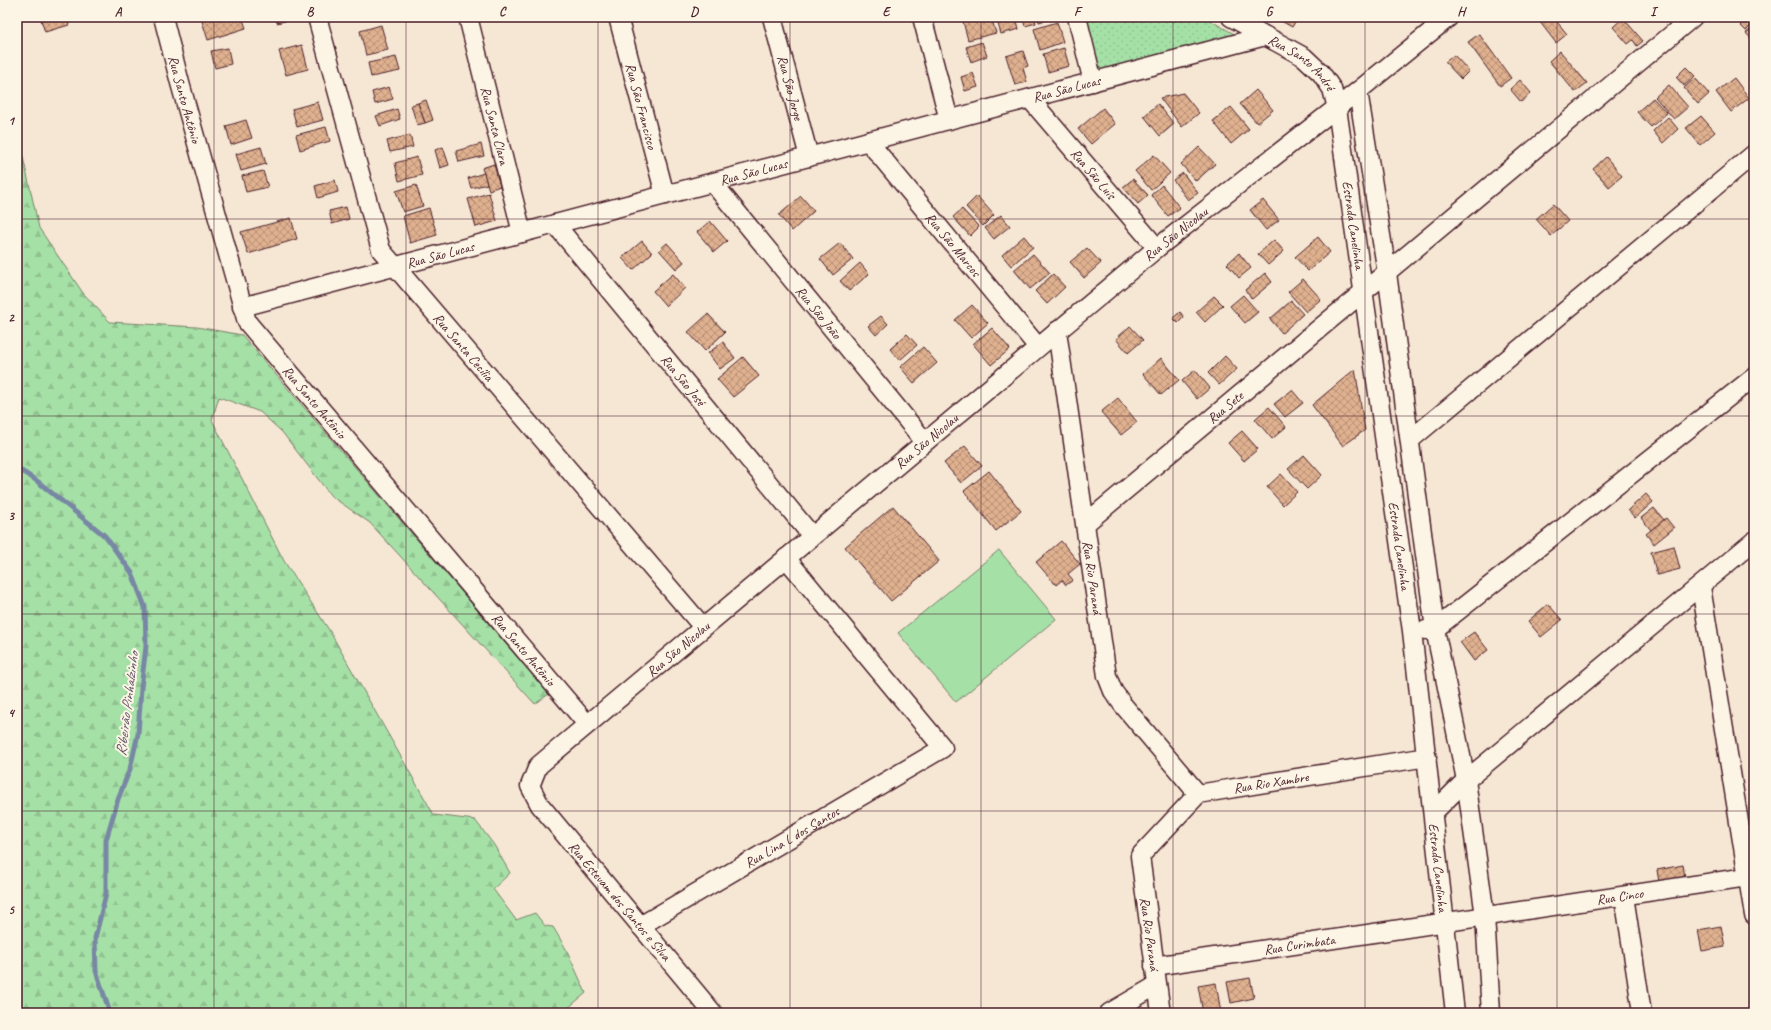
<svg xmlns="http://www.w3.org/2000/svg" width="1771" height="1030" font-family="Caveat,sans-serif">
	<style>
		.green { fill: #a5e1a7; stroke: #788069 }
		.forest { fill: url(#forest-firs); stroke: #788069 }
		.park { fill: url(#park-dots); stroke: #788069 }
		.lines { fill: none; stroke-linecap: round; stroke-linejoin: round }
		.stream { stroke: #7887a4; stroke-width: 5 }
		.building { fill: url(#building-cross-hatch); stroke: #4a1f2b }
		.minor-casing { stroke: #4a1f2b; stroke-width: 21 }
		.minor { stroke: #fcf5e5; stroke-width: 18 }
		.grid { fill: none; stroke: #4a1f2b; stroke-width: 1; stroke-opacity: 0.55 }
		.labels { text-anchor: middle; stroke-width: 4; stroke-linejoin: round; paint-order: stroke }
		.street-label { font-size: 14px; fill: #4a1f2b; stroke: #fcf5e5 }
		.water-label { font-size: 15px; font-style: italic; fill: #615368; stroke: #fcf5e5 }
		.neatline { fill: none; stroke: #4a1f2b; stroke-width: 1.5 }
		.grid-label { font-size: 13px; text-anchor: middle; font-weight: bold; fill: #4a1f2b }
	</style>
	<defs>
		<pattern id="forest-firs" width="22" height="20" patternUnits="userSpaceOnUse"><rect width="22" height="20" fill="#a5e1a7"/><path d="M5 1l3.5 6h-7zM16 11l3.5 6h-7z" fill="#90c190"/></pattern>
		<pattern id="park-dots" width="8" height="8" patternUnits="userSpaceOnUse"><rect width="8" height="8" fill="#a5e1a7"/><path d="M2 2h.1M6 6h.1" fill="none" stroke="#90c190" stroke-width="1.8" stroke-linecap="round"/></pattern>
		<pattern id="building-cross-hatch" width="8" height="8" patternUnits="userSpaceOnUse"><rect width="8" height="8" fill="#dfb18f"/><path d="M0 0l8 8M0 8l8-8" fill="none" stroke="#b78f75"/></pattern>
	</defs>
	<rect width="100%" height="100%" fill="#f6e7d4"/>
	<filter id="ink" filterUnits="userSpaceOnUse"><feTurbulence type="fractalNoise" baseFrequency=".025" numOctaves="2"/><feDisplacementMap in="SourceGraphic" scale="8" xChannelSelector="R" yChannelSelector="G"/><feConvolveMatrix kernelMatrix="1 2 1 2 8 2 1 2 1" color-interpolation-filters="sRGB"/></filter>
	<g filter="url(#ink)">
		<polygon class="green" points="999,550 1056,619 956,702 898,633"/>
		<polygon class="forest" points="17,130 39,228 83,293 110,322 197,327 242,335 549,694 535,704 370,523 331,496 282,432 260,412 219,397 212,420 284,561 329,630 434,815 475,820 494,845 510,873 493,889 516,920 535,913 545,926 553,927 566,949 586,993 562,1013 17,1013"/>
		<polygon class="park" points="1085,17 1204,17 1236,35 1098,71"/>
		<g class="lines">
			<polyline class="stream" points="17,468 37,481 105,536 132,573 145,607 146,646 141,688 138,734 130,769 118,799 106,840 106,894 95,938 96,971 110,1013"/>
		</g>
		<g class="building">
			<polygon points="40,17 67,17 69,25 45,32"/>
			<polygon points="205,17 242,17 246,28 208,40 201,18"/>
			<polygon points="276,17 296,17 296,18 277,23"/>
			<polygon points="967,17 991,17 996,33 968,40 962,18"/>
			<polygon points="996,17 1016,17 1019,29 1001,34"/>
			<polygon points="1022,17 1034,17 1036,23 1025,26"/>
			<polygon points="1038,17 1053,17 1054,18 1039,22"/>
			<polygon points="1274,17 1298,17 1292,27"/>
			<polygon points="1536,17 1553,17 1567,34 1556,43"/>
			<polygon points="1667,17 1679,17 1672,23"/>
			<polygon points="1748,17 1754,23 1746,31 1740,25"/>
			<polygon points="1623,18 1643,41 1637,46 1633,40 1628,44 1613,27"/>
			<polygon points="1057,22 1063,42 1040,50 1034,29"/>
			<polygon points="381,25 388,50 366,55 360,31"/>
			<polygon points="1754,27 1754,42 1746,33"/>
			<polygon points="1479,34 1511,78 1500,86 1468,42"/>
			<polygon points="982,42 987,56 971,62 966,47"/>
			<polygon points="302,45 308,69 286,75 279,51"/>
			<polygon points="228,48 231,64 215,68 211,51"/>
			<polygon points="1064,48 1069,66 1048,72 1043,54"/>
			<polygon points="1023,51 1028,66 1023,68 1027,82 1015,85 1006,56"/>
			<polygon points="1560,51 1587,83 1575,92 1549,61"/>
			<polygon points="1454,55 1469,71 1461,79 1445,62"/>
			<polygon points="396,57 400,71 371,77 368,63"/>
			<polygon points="1686,67 1695,76 1684,86 1676,77"/>
			<polygon points="973,73 978,87 965,91 961,77"/>
			<polygon points="1695,78 1709,94 1698,104 1684,88"/>
			<polygon points="1734,78 1749,98 1731,112 1716,92"/>
			<polygon points="1520,80 1531,93 1521,102 1510,89"/>
			<polygon points="1669,85 1688,107 1674,119 1655,97"/>
			<polygon points="389,87 393,99 375,104 372,92"/>
			<polygon points="1256,90 1273,110 1257,123 1240,104"/>
			<polygon points="1183,93 1199,113 1182,127 1160,98"/>
			<polygon points="1653,98 1667,113 1651,127 1637,112"/>
			<polygon points="426,100 433,120 425,123 418,103"/>
			<polygon points="318,102 323,120 297,127 292,109"/>
			<polygon points="418,103 425,123 417,125 411,105"/>
			<polygon points="1158,104 1174,124 1160,136 1144,116"/>
			<polygon points="1231,107 1249,129 1231,144 1213,121"/>
			<polygon points="1103,108 1115,124 1091,144 1078,129"/>
			<polygon points="397,109 400,119 380,126 376,116"/>
			<polygon points="1701,116 1715,132 1700,145 1686,128"/>
			<polygon points="1668,117 1678,129 1663,143 1653,131"/>
			<polygon points="246,120 252,138 231,145 226,126"/>
			<polygon points="326,127 330,141 300,150 296,135"/>
			<polygon points="410,135 413,147 390,152 387,141"/>
			<polygon points="481,144 484,156 459,162 456,151"/>
			<polygon points="261,147 266,164 241,171 236,154"/>
			<polygon points="443,147 449,165 440,168 435,150"/>
			<polygon points="1199,147 1215,164 1196,181 1181,164"/>
			<polygon points="1154,155 1170,173 1151,190 1135,171"/>
			<polygon points="417,157 422,175 399,181 395,163"/>
			<polygon points="1606,157 1622,176 1609,187 1593,169"/>
			<polygon points="494,164 500,186 489,190 482,168"/>
			<polygon points="263,171 268,187 246,192 242,176"/>
			<polygon points="484,173 487,184 471,188 468,178"/>
			<polygon points="1183,173 1198,193 1188,200 1173,180"/>
			<polygon points="1133,179 1148,195 1138,204 1123,187"/>
			<polygon points="335,180 338,192 318,198 315,186"/>
			<polygon points="416,185 423,206 403,212 396,191"/>
			<polygon points="1162,185 1180,208 1168,216 1151,195"/>
			<polygon points="489,193 497,221 476,227 468,199"/>
			<polygon points="801,196 814,211 792,231 779,215"/>
			<polygon points="977,196 994,215 983,226 966,207"/>
			<polygon points="1263,200 1279,220 1266,230 1250,210"/>
			<polygon points="1553,204 1568,221 1551,236 1536,219"/>
			<polygon points="346,207 349,219 332,224 329,211"/>
			<polygon points="429,208 437,235 410,243 403,216"/>
			<polygon points="962,209 979,227 970,236 953,217"/>
			<polygon points="1001,215 1010,226 994,239 985,228"/>
			<polygon points="291,218 297,239 248,254 241,232"/>
			<polygon points="710,221 727,241 714,252 697,232"/>
			<polygon points="1024,236 1033,247 1011,266 1002,255"/>
			<polygon points="1318,237 1330,252 1308,271 1295,257"/>
			<polygon points="1274,240 1284,251 1268,265 1258,254"/>
			<polygon points="642,241 652,253 633,270 622,258"/>
			<polygon points="667,243 684,262 676,269 659,250"/>
			<polygon points="840,243 853,259 833,275 820,259"/>
			<polygon points="1087,248 1101,263 1084,278 1070,262"/>
			<polygon points="1239,253 1251,268 1239,278 1227,264"/>
			<polygon points="1033,254 1050,273 1030,289 1014,270"/>
			<polygon points="860,263 869,274 849,291 840,281"/>
			<polygon points="1265,273 1272,282 1252,299 1245,290"/>
			<polygon points="673,274 685,288 666,306 653,291"/>
			<polygon points="1053,274 1065,287 1047,304 1035,291"/>
			<polygon points="1303,279 1321,299 1306,312 1288,292"/>
			<polygon points="1243,295 1258,312 1245,323 1230,306"/>
			<polygon points="1214,296 1223,305 1205,322 1196,312"/>
			<polygon points="1291,301 1303,314 1282,333 1270,319"/>
			<polygon points="972,305 988,323 971,338 955,320"/>
			<polygon points="1180,312 1184,317 1178,323 1173,318"/>
			<polygon points="708,314 725,332 705,351 688,332"/>
			<polygon points="881,316 888,324 876,335 868,326"/>
			<polygon points="1130,326 1143,340 1128,353 1116,339"/>
			<polygon points="992,328 1010,349 991,365 973,344"/>
			<polygon points="907,334 917,345 900,360 890,349"/>
			<polygon points="723,342 735,358 720,369 708,353"/>
			<polygon points="923,347 937,363 914,383 900,367"/>
			<polygon points="1225,356 1237,369 1219,385 1208,373"/>
			<polygon points="743,357 759,376 733,397 717,379"/>
			<polygon points="1161,358 1179,380 1161,395 1143,374"/>
			<polygon points="1355,369 1365,430 1343,446 1312,405"/>
			<polygon points="1195,370 1210,388 1197,399 1182,381"/>
			<polygon points="1292,390 1303,403 1285,417 1274,404"/>
			<polygon points="1118,398 1137,422 1121,435 1101,412"/>
			<polygon points="1269,407 1286,427 1272,439 1255,419"/>
			<polygon points="1242,431 1258,449 1244,461 1228,443"/>
			<polygon points="965,446 982,466 961,483 944,463"/>
			<polygon points="1304,455 1322,475 1307,489 1288,469"/>
			<polygon points="989,471 1021,511 996,531 964,491"/>
			<polygon points="1281,474 1297,492 1283,505 1267,487"/>
			<polygon points="1646,494 1653,502 1635,518 1628,510"/>
			<polygon points="893,506 939,561 891,601 845,547"/>
			<polygon points="1654,508 1664,520 1651,530 1641,518"/>
			<polygon points="1666,518 1674,528 1654,544 1646,534"/>
			<polygon points="1061,541 1080,564 1068,574 1073,580 1066,585 1062,580 1056,585 1036,562"/>
			<polygon points="1674,546 1680,569 1657,575 1651,552"/>
			<polygon points="1548,604 1562,620 1541,637 1528,621"/>
			<polygon points="1474,632 1488,650 1474,661 1460,642"/>
			<polygon points="1683,865 1685,877 1659,882 1657,870"/>
			<polygon points="1721,926 1725,947 1702,951 1698,930"/>
			<polygon points="1250,978 1254,998 1231,1003 1227,982"/>
			<polygon points="1216,983 1221,1013 1203,1013 1198,986"/>
			<polygon points="1431,1009 1431,1013 1409,1013"/>
		</g>
		<g class="lines">
			<g class="minor-casing">
				<g id="minor">
					<path id="s1" d="M163 17 180 83 247 322 587 724"/>
					<path id="s2" d="M317 17 381 250 703 627"/>
					<path id="s3" d="M468 17 522 233"/>
					<path id="s4" d="M618 17 665 195"/>
					<path id="s5" d="M772 17 809 157"/>
					<polyline points="922,17 949,120"/>
					<polyline points="1077,17 1093,82"/>
					<path id="s6" d="M1231 17 1304 57 1321 73 1332 89 1337 108 1412 631 1455 1013"/>
					<polyline points="1358,91 1387,273 1435,629 1466,780 1485,916 1491,1013"/>
					<path id="s7" d="M1030 99 1157 248"/>
					<path id="s8" d="M868 141 1038 347"/>
					<path id="s9" d="M713 183 925 442"/>
					<path id="s10" d="M555 224 812 536"/>
					<path id="s11" d="M242 307 1265 36"/>
					<path id="s12" d="M1057 331 1107 676 1113 691 1123 705 1198 794"/>
					<polyline points="1410,440 1754,154"/>
					<path id="s13" d="M1086 523 1693 17"/>
					<polyline points="1701,587 1754,915"/>
					<polyline points="1426,630 1435,629 1754,377"/>
					<polyline points="1433,813 1466,780 1754,541"/>
					<polyline points="1624,896 1642,1013"/>
					<path id="s14" d="M640 926 943 748 786 558"/>
					<path id="s15" d="M1154 966 1754 876"/>
					<path id="s16" d="M713 1013 540 805 530 786 538 766 1157 248 1358 91 1449 17"/>
					<polyline points="1109,1013 1157,985"/>
					<path id="s17" d="M1161 1013 1140 856 1198 794 1427 757"/>
				</g>
			</g>
			<use href="#minor" class="minor"/>
		</g>
	</g>
	<path class="grid" d="M214 17V1013M406 17V1013M598 17V1013M790 17V1013M981 17V1013M1173 17V1013M1365 17V1013M1557 17V1013M17 219H1754M17 416H1754M17 614H1754M17 811H1754"/>
	<g class="labels">
		<g class="street-label">
			<text dy="5" stroke="none"><textPath href="#s6" startOffset="85">Rua Santo André</textPath></text>
			<text dy="5" stroke="none"><textPath href="#s5" startOffset="73">Rua São Jorge</textPath></text>
			<text dy="5" stroke="none"><textPath href="#s11" startOffset="853">Rua São Lucas</textPath></text>
			<text dy="5" stroke="none"><textPath href="#s1" startOffset="85">Rua Santo Antônio</textPath></text>
			<text dy="5" stroke="none"><textPath href="#s4" startOffset="92">Rua São Francisco</textPath></text>
			<text dy="5" stroke="none"><textPath href="#s3" startOffset="112">Rua Santa Clara</textPath></text>
			<text dy="5" stroke="none"><textPath href="#s11" startOffset="529">Rua São Lucas</textPath></text>
			<text dy="5" stroke="none"><textPath href="#s7" startOffset="98">Rua São Luís</textPath></text>
			<text dy="5" stroke="none"><textPath href="#s6" startOffset="264">Estrada Canelinha</textPath></text>
			<text dy="5" stroke="none"><textPath href="#s16" startOffset="1144">Rua São Nicolau</textPath></text>
			<text dy="5" stroke="none"><textPath href="#s8" startOffset="134">Rua São Marcos</textPath></text>
			<text dy="5" stroke="none"><textPath href="#s11" startOffset="205">Rua São Lucas</textPath></text>
			<text dy="5" stroke="none"><textPath href="#s9" startOffset="167">Rua São João</textPath></text>
			<text dy="5" stroke="none"><textPath href="#s2" startOffset="369">Rua Santa Cecília</textPath></text>
			<text dy="5" stroke="none"><textPath href="#s10" startOffset="202">Rua São José</textPath></text>
			<text dy="5" stroke="none"><textPath href="#s1" startOffset="421">Rua Santo Antônio</textPath></text>
			<text dy="5" stroke="none"><textPath href="#s13" startOffset="181">Rua Sete</textPath></text>
			<text dy="5" stroke="none"><textPath href="#s16" startOffset="820">Rua São Nicolau</textPath></text>
			<text dy="5" stroke="none"><textPath href="#s6" startOffset="588">Estrada Canelinha</textPath></text>
			<text dy="5" stroke="none"><textPath href="#s12" startOffset="249">Rua Rio Paraná</textPath></text>
			<text dy="5" stroke="none"><textPath href="#s16" startOffset="496">Rua São Nicolau</textPath></text>
			<text dy="5" stroke="none"><textPath href="#s1" startOffset="745">Rua Santo Antônio</textPath></text>
			<text dy="5" stroke="none"><textPath href="#s17" startOffset="317">Rua Rio Xambre</textPath></text>
			<text dy="5" stroke="none"><textPath href="#s14" startOffset="176">Rua Lina L dos Santos</textPath></text>
			<text dy="5" stroke="none"><textPath href="#s6" startOffset="912">Estrada Canelinha</textPath></text>
			<text dy="5" stroke="none"><textPath href="#s15" startOffset="471">Rua Cinco</textPath></text>
			<text transform="translate(620 901) rotate(50)" y="5">Rua Estevam dos Santos e Silva</text>
			<text transform="translate(1150 934) rotate(82)" y="5">Rua Rio Paraná</text>
			<text dy="5" stroke="none"><textPath href="#s15" startOffset="147">Rua Curimbata</textPath></text>
		</g>
		<g class="water-label">
			<text transform="translate(127 704) rotate(-83)" y="5">Ribeirão Pinhalzinho</text>
		</g>
	</g>
	<rect width="1771" height="1030" fill="none" stroke="#fcf5e5" stroke-width="44"/>
	<rect x="22" y="22" width="1727" height="986" class="neatline"/>
	<g class="grid-label">
		<text x="118" y="16">A</text>
		<text x="310" y="16">B</text>
		<text x="502" y="16">C</text>
		<text x="694" y="16">D</text>
		<text x="886" y="16">E</text>
		<text x="1077" y="16">F</text>
		<text x="1269" y="16">G</text>
		<text x="1461" y="16">H</text>
		<text x="1653" y="16">I</text>
		<text x="11" y="125">1</text>
		<text x="11" y="322">2</text>
		<text x="11" y="520">3</text>
		<text x="11" y="717">4</text>
		<text x="11" y="914">5</text>
	</g>
</svg>
